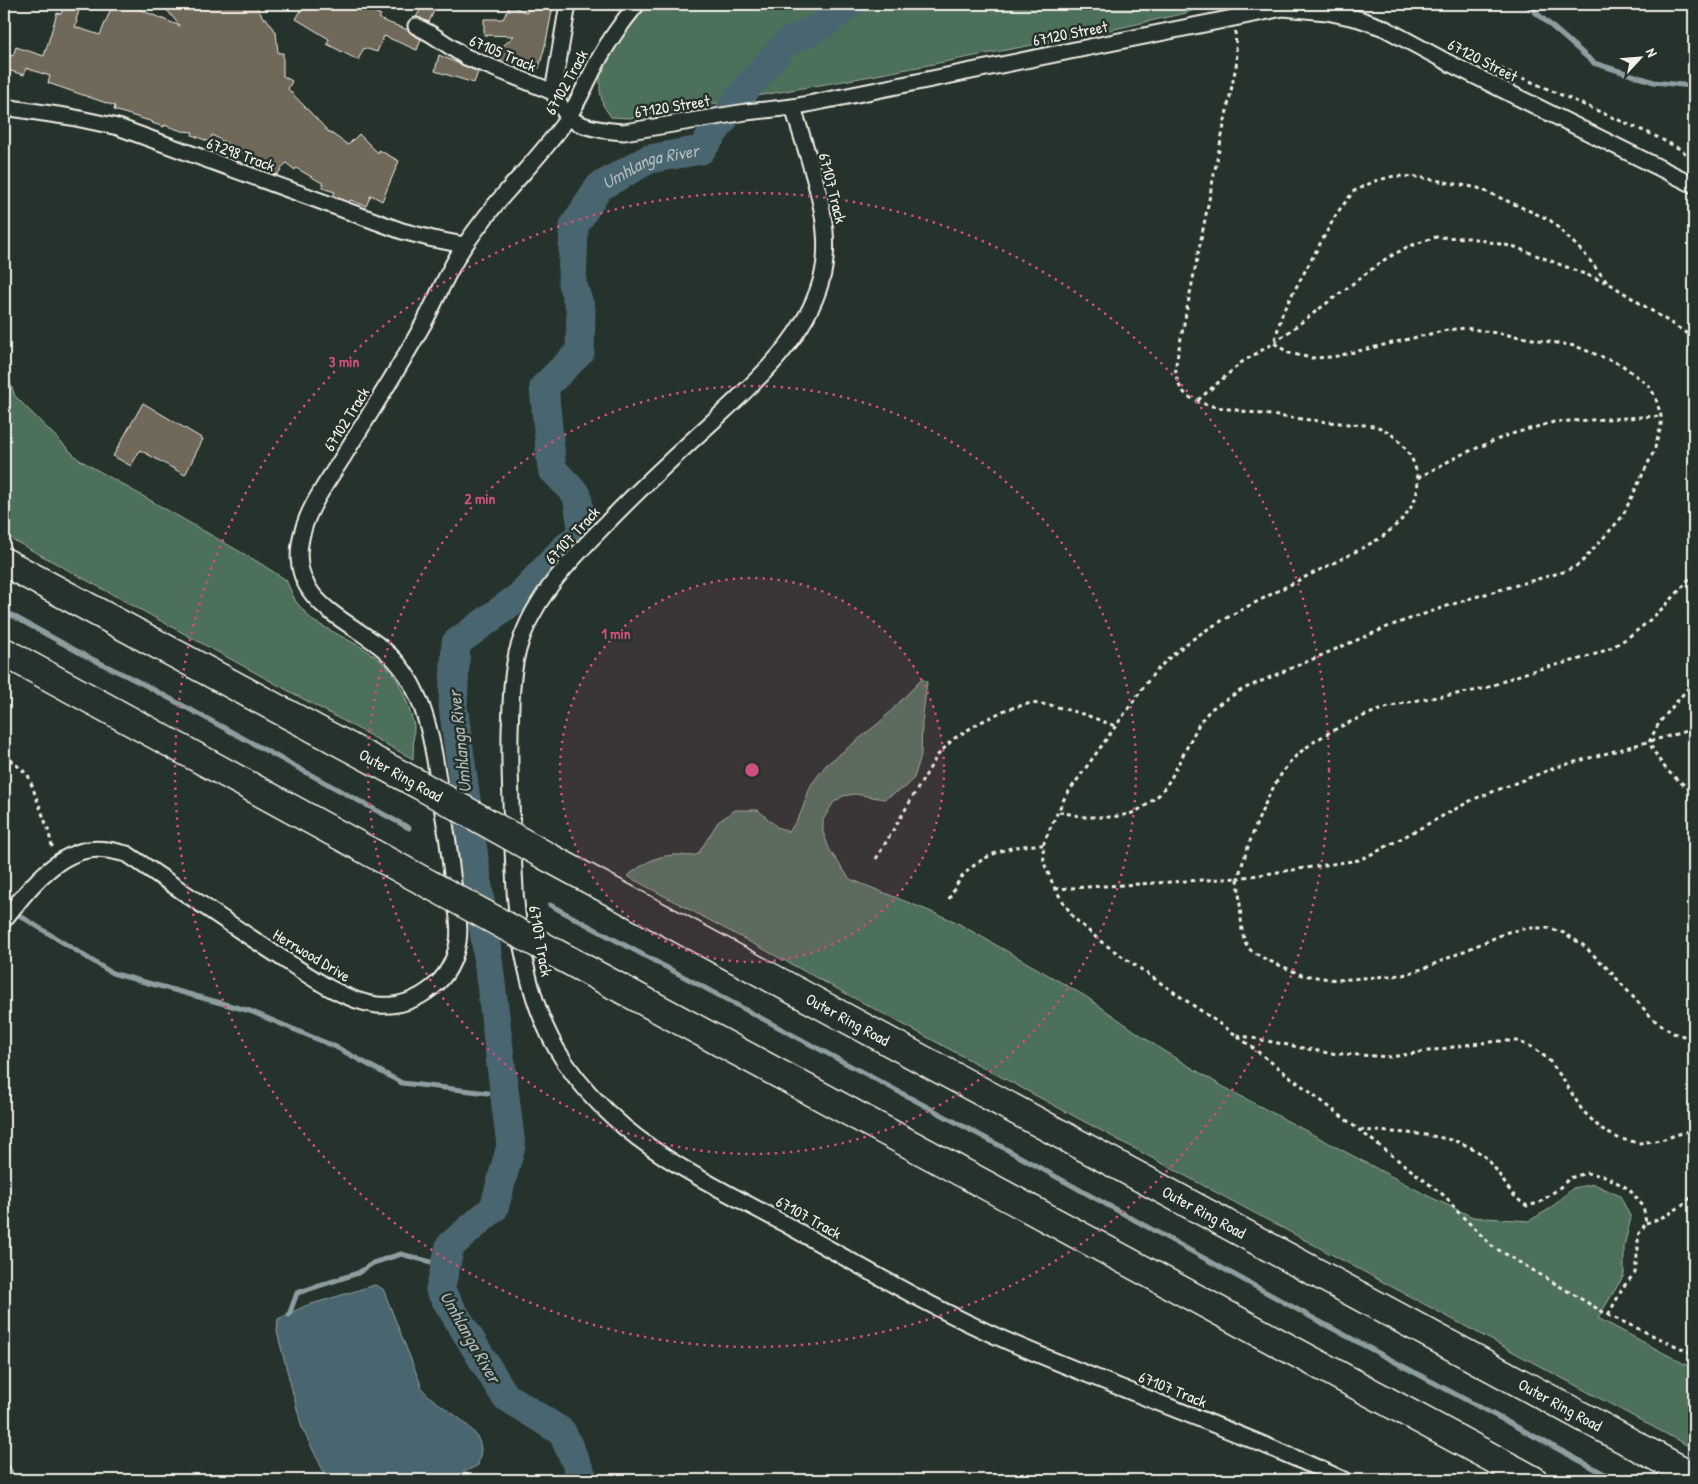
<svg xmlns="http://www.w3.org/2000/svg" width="1698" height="1484" font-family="'Patrick Hand',sans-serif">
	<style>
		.green { fill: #4e6f5a; stroke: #a1b0a1 }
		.water { fill: #4a6670; stroke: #8e9ea0 }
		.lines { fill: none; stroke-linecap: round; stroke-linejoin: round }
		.stream { stroke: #8e9ea0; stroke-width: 5 }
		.river { stroke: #4a6670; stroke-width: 29 }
		.building { fill: #706759; stroke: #f4f1e8 }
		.service-casing { stroke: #f4f1e8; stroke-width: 11 }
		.minor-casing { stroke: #f4f1e8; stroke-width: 19 }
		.motorway-casing { stroke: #f4f1e8; stroke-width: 31 }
		.path { stroke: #f4f1e8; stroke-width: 3; stroke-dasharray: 4 4; stroke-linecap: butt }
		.service { stroke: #26332d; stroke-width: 8 }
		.minor { stroke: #26332d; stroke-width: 15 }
		.motorway { stroke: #26332d; stroke-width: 28 }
		.motorway-bridge-casing { stroke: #f4f1e8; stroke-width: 31; stroke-linecap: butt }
		.motorway-bridge { stroke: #26332d; stroke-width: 28 }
		.ring { fill: none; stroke: #ce4e7e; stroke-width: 2.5; stroke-dasharray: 2.5 5 }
		.labels { text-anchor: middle; stroke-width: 5; stroke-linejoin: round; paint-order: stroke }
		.street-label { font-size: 16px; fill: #f4f1e8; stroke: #26332d }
		.water-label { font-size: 18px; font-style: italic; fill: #b0b9b8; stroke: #26332d }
		.centre { fill: #ce4e7e; stroke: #26332d; stroke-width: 2.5 }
		.ring-label { font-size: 15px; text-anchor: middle; font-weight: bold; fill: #ce4e7e; stroke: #26332d; stroke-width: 5; stroke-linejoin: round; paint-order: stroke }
	</style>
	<rect width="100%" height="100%" fill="#26332d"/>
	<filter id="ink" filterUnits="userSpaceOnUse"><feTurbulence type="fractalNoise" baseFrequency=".02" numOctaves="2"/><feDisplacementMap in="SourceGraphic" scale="10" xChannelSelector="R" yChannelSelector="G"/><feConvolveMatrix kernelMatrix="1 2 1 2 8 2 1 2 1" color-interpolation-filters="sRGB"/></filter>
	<g filter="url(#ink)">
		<g class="green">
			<polygon points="649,4 1209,4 1186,13 1110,30 866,77 630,118 611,117 603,105 600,91 600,74 617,44"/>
			<polygon points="4,369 6,371 15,396 78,459 258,562 286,580 296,602 313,621 363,648 384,663 398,681 407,702 414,725 413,759 4,535"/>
			<path d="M922 679 927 682 922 723 921 755 914 778 906 787 884 799 855 794 843 796 833 803 823 820V832L830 851 850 879 954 921 1085 996 1162 1050 1222 1086 1430 1197 1473 1217 1529 1221 1551 1208 1573 1188 1594 1184 1620 1196 1631 1218 1624 1246V1275L1598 1318 1694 1369V1449L627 876C643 865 653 856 674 855 682 854 689 858 698 854L718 822 735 810H758L777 827 789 832 800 815 811 785 826 765 880 722Z"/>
		</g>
		<path class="water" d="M375 1285 383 1289 387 1299 423 1390C438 1408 479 1423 481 1449 481 1454 479 1460 478 1465L450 1480H328L302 1428 277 1332 278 1319 305 1306Z"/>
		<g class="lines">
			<g class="stream">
				<polyline points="1526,4 1594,63 1654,82 1692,86 1694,89"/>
				<polyline points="4,611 84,655 143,684 409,828"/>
				<polyline points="457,854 475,866"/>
				<polyline points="550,905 1004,1148 1311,1317 1616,1480"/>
				<polyline points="14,912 112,973 250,1011 336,1047 402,1083 505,1095"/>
				<polyline points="289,1315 297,1293 358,1273 373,1263 401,1254 446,1266"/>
			</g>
			<path class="river" id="s1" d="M584 1480 562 1432 505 1396 440 1290 450 1246 494 1208 511 1146 488 959 453 706 456 643 519 597 563 550 583 533 577 495 552 469 544 387 580 352 581 310 572 283 574 226 599 187 649 159 701 150 749 85 786 43 823 25 850 4"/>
		</g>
		<g class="building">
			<polygon points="65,4 81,4 76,20 77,21 75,27 100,35 113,4 126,4 180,26 162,4 255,4 264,19 266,18 276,32 278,53 283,53 283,76 292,81 288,89 326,129 325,129 348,145 359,134 378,153 379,150 399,161 382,201 371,195 366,206 350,200 349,202 333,196 335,192 322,188 324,184 296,168 295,170 286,163 277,175 255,167 257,163 253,161 254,159 212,135 210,142 192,135 193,132 182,131 164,125 164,127 152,123 153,122 114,110 115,106 48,83 50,76 26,68 24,75 4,69 4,53 13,56 16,47 44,56 57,13 61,14"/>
			<polygon points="305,4 357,4 381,15 379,19 408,30 412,34 421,39 417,50 384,36 377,52 364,48 358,60 327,44 329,39 296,19"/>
			<polygon points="424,4 437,4 429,22 416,17"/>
			<polygon points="529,4 553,6 546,42 539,68 528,65 527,68 508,61 506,63 498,60 493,55 514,36 484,35 484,19 503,19 510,5 527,13"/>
			<polygon points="439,55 478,72 474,83 435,71"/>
			<polygon points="143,403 203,439 185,475 140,450 131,466 113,456"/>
		</g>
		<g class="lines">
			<g class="service-casing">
				<polyline id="service" points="4,1467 11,1480"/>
			</g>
			<g class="minor-casing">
				<g id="minor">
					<path d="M568 4 553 92C557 100 562 109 568 116 579 128 608 131 624 132L746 112 793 107 1283 8 1327 12 1359 19 1384 28 1449 63 1694 185"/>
					<polyline points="416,26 431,34 466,57 553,92"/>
					<polyline points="4,107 71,117 118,127 402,231 433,239 464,245"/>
					<path d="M793 107C808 160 837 227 821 281 806 335 761 377 721 414 679 452 638 490 599 531 564 567 530 603 517 653 511 679 511 706 510 732 509 778 512 825 514 871 516 932 529 1009 564 1061 580 1085 602 1108 624 1127 670 1166 732 1195 785 1224 860 1266 935 1310 1014 1344 1123 1391 1237 1430 1344 1480"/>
					<path d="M4 920C24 894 54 855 88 850 102 848 114 851 127 854 175 886 222 919 271 951 301 970 341 1001 377 1005 398 1007 417 1000 433 987 447 976 455 959 458 942 461 923 455 901 453 882 450 854 446 827 441 800 435 756 428 700 399 665 366 623 290 611 300 544 304 513 326 484 343 457 369 414 397 372 421 328 436 302 449 266 467 242 480 224 494 205 509 189 529 166 550 144 567 119 579 101 588 79 599 59 610 39 623 21 637 4"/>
				</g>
			</g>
			<g class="motorway-casing">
				<g id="motorway">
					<polyline points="4,562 418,784"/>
					<polyline points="4,652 427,883"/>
					<path id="s2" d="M548 857 1694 1477"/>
					<polyline points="555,953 1533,1480"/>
				</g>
			</g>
			<g class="path">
				<path d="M1235 31 1237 61 1177 358C1174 373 1176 389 1191 398 1205 407 1225 408 1242 411 1275 416 1307 420 1340 423 1352 425 1366 424 1378 427 1397 434 1414 455 1417 475 1422 503 1402 521 1382 537 1344 559 1304 577 1266 597 1222 620 1182 640 1150 678L1065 797 1051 826 1043 845 1044 863 1055 889 1073 917 1100 941 1236 1035 1446 1197 1457 1211 1492 1246 1608 1315 1694 1354"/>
				<polyline points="1486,62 1653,135 1680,149 1694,160"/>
				<polyline points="1198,400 1242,362 1274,343 1384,260 1407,247 1436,237 1470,238 1515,247 1605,282"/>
				<polyline points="1418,478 1458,456 1508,435 1554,422 1661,416"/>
				<path d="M1694 572C1677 597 1640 632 1614 646 1586 661 1552 664 1523 674 1506 679 1491 688 1473 691 1443 697 1412 699 1383 709 1355 718 1315 737 1294 758 1268 785 1249 842 1238 878L1359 860 1378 851 1474 799 1557 767 1694 729"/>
				<path d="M1694 681 1659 723 1649 742C1663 769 1670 775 1694 792"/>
				<polyline points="4,754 28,775 48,829 53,851"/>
				<polyline points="1059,812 1085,817 1112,817 1130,814 1144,807 1160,794 1170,780 1200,722 1211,709 1243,689 1392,625 1468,599 1566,571 1580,564 1622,517 1654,451 1661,426 1661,416 1655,396 1649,386 1622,365 1575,346 1466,328 1447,330 1333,357 1311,358 1289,353 1274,343 1283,311 1337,213 1354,191 1375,181 1394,176 1418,177 1478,188 1550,220 1583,252 1607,282 1694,338"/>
				<polyline points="876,859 937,756 953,739 979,723 1005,710 1031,703 1050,705 1086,715 1115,726"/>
				<polyline points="1055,889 1238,878 1242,931 1245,942 1249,949 1265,959 1302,975 1337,980 1403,975 1425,968 1508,932 1528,928 1547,928 1564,933 1583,945 1608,969 1653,1019 1673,1033 1694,1039"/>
				<path d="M949 899C953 892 956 884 961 878 981 854 1013 844 1043 845"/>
				<polyline points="1237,1035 1328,1053 1391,1057 1472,1044 1500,1041 1517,1041 1534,1048 1548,1059 1563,1079 1582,1110 1602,1130 1620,1139 1640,1143 1661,1140 1694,1129"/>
				<path d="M1360 1130C1396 1133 1461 1131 1488 1160 1503 1176 1507 1194 1527 1206L1539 1203 1558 1189 1570 1178 1586 1173 1605 1176 1629 1189 1643 1206 1646 1223 1638 1235V1248L1635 1273 1624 1286 1608 1315"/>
				<path d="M1646 1223C1667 1217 1678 1209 1694 1195"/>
			</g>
			<use href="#service" class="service"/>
			<use href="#minor" class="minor"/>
			<use href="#motorway" class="motorway"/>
			<g class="motorway-bridge-casing">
				<g id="motorway-bridge">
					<polyline points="418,784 548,857"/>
					<polyline points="427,883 555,953"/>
				</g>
			</g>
			<use href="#motorway-bridge" class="motorway-bridge"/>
		</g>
	</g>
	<circle cx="752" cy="770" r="192" fill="#ce4e7e" fill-opacity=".12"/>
	<g class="ring">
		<circle cx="752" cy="770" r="192"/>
		<circle cx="752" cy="770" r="384"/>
		<circle cx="752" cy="770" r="577"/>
	</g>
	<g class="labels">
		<g class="street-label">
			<text transform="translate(1070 33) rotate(-11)" y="6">67120 Street</text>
			<text transform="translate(503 53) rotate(23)" y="6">67105 Track</text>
			<text transform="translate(1483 60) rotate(27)" y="6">67120 Street</text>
			<text transform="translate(566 82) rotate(-61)" y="6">67102 Track</text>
			<text transform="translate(672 106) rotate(-9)" y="6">67120 Street</text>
			<text transform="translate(241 154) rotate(20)" y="6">67298 Track</text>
			<text transform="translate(833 188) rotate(76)" y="6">67107 Track</text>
			<text transform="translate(346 419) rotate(-58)" y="6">67102 Track</text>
			<text transform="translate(572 535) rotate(-47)" y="6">67107 Track</text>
			<text transform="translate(401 775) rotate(29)" y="6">Outer Ring Road</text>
			<text transform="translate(541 941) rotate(80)" y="6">67107 Track</text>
			<text transform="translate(312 955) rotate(31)" y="6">Herrwood Drive</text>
			<text dy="6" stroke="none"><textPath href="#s2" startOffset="341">Outer Ring Road</textPath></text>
			<text dy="6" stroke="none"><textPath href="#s2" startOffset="746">Outer Ring Road</textPath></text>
			<text transform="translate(809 1217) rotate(29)" y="6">67107 Track</text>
			<text transform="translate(1173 1389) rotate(22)" y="6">67107 Track</text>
			<text dy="6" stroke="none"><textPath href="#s2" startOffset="1151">Outer Ring Road</textPath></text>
		</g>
		<g class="water-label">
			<text dy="6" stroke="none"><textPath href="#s1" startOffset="1525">Umhlanga River</textPath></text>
			<text transform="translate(460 742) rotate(-96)" y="6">Umhlanga River</text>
			<text transform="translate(470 1337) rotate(60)" y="6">Umhlanga River</text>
		</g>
	</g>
	<circle cx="752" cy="770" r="8" class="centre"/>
	<g class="ring-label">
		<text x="344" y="367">3 min</text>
		<text x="480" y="504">2 min</text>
		<text x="616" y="639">1 min</text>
	</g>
	<rect width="1698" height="1484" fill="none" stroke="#26332d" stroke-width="20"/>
	<rect x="10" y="10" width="1678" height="1464" fill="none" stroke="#f4f1e8" stroke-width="2" filter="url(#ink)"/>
	<g transform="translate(1640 58) rotate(64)" stroke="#26332d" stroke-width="4" paint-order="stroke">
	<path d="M0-4L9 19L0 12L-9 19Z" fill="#f4f1e8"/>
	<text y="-8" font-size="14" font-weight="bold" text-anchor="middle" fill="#f4f1e8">N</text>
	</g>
</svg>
